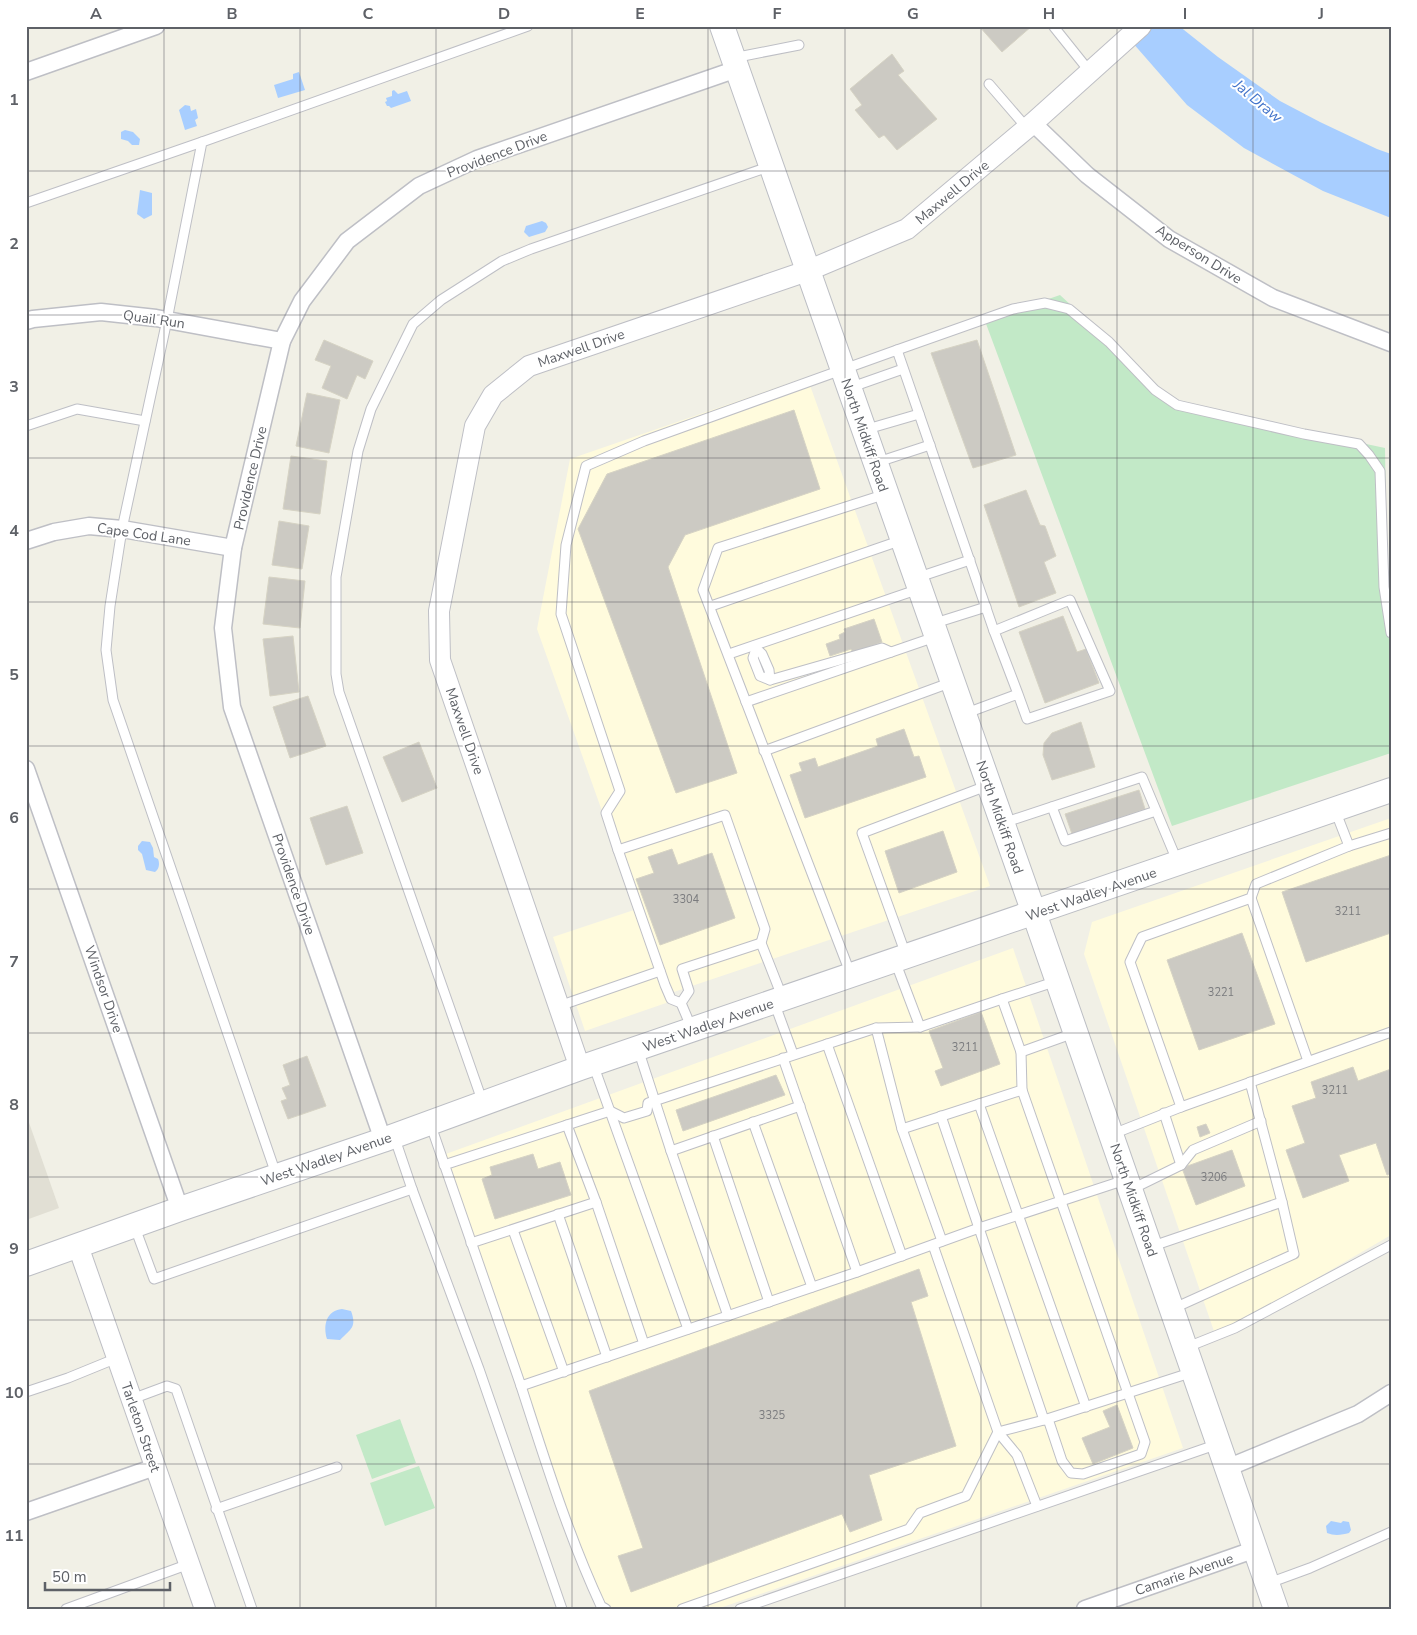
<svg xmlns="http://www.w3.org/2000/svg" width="1417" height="1635" font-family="'Nunito Sans',sans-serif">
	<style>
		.commercial { fill: #fffbdd }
		.education { fill: #e1dfd4 }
		.green { fill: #c2e9c7 }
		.water { fill: #a8ceff }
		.building { fill: #cccac3; stroke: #d6d3c4 }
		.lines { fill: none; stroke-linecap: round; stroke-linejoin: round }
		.service-casing { stroke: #bebfc5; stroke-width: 11 }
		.minor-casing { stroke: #bebfc5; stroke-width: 19 }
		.tertiary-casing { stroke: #bebfc5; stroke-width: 22 }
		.secondary-casing { stroke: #bcbec4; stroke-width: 26 }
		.service { stroke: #fff; stroke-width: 9 }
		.minor { stroke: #fff; stroke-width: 16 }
		.tertiary { stroke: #fff; stroke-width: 20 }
		.secondary { stroke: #fff; stroke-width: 24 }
		.grid { fill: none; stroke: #5e6167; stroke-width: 1; stroke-opacity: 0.55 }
		.labels { text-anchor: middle; stroke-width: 4; stroke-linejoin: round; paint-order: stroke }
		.number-label { font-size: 11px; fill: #7a7b7e }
		.street-label { font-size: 14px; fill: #5e6167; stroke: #fff }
		.water-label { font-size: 15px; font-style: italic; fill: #4374ca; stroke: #fff }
		.neatline { fill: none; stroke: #5e6167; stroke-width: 2 }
		.grid-label { font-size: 16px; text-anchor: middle; font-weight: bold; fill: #5e6167 }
	</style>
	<rect width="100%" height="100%" fill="#f1f0e6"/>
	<g class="commercial">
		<polygon points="807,377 990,886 668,994 669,1002 585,1031 553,937 637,909 537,629 570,459"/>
		<polygon points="1391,818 1391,1235 1216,1337 1084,954 1092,922"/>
		<polygon points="1013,948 1183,1448 717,1609 600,1609 443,1155"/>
	</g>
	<polygon class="education" points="26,1114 59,1208 26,1220"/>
	<g class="green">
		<polygon points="1060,295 1178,404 1385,448 1387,592 1391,616 1391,753 1172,826 985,321"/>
		<polygon points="400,1419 416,1463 372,1479 356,1435"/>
		<polygon points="419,1466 435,1508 385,1526 370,1483"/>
	</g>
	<g class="water">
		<polygon points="1118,26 1179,26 1218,57 1280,101 1320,122 1377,149 1391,154 1391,218 1323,191 1244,148 1187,105"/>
		<polygon points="299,72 305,90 278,98 274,85 293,79 293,74"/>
		<polygon points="394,90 398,94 407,91 411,101 391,108 389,106 387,106 385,102 387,101 386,98 392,96 392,91"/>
		<polygon points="185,105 190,106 191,111 196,109 198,118 195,120 197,126 185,130 179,110"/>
		<polygon points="125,130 133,132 140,139 139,145 132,145 128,141 121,139 121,132"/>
		<polygon points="140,190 152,193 152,215 144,219 137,214"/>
		<polygon points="542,221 546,223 548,227 545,232 529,237 524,232 526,226"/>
		<path d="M142 841 150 842 153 848 154 857 158 859C160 864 159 869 155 872L146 870 142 854 138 850V846Z"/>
		<path d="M342 1309 351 1311C357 1327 351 1329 340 1340L327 1339C323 1325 326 1311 342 1309Z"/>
		<path d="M1331 1521 1341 1523 1343 1521 1349 1522 1351 1530 1349 1533C1342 1535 1334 1536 1327 1533L1326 1526Z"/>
	</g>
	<g class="building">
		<polygon points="979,26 1032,26 1002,52"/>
		<polygon points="892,54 904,71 898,75 937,119 897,150 884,135 879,138 855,110 862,105 850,89"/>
		<polygon points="324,340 373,361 365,379 357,375 347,399 322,388 331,366 315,360"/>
		<polygon points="977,340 1016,455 973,468 931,353"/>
		<polygon points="307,393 340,400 329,453 296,446"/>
		<polygon points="794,410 820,489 685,535 668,567 737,773 676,793 578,529 607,474"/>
		<polygon points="291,456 327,461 320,514 283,509"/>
		<polygon points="1026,490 1040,525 1045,526 1056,556 1044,562 1056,593 1019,607 984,505"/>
		<polygon points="279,521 309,526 302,569 272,565"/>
		<polygon points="269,577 305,581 300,628 263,624"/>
		<polygon points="1063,616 1077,652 1086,649 1099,683 1045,703 1019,632"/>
		<polygon points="874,619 882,642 853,653 851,649 830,656 826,644 840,639 839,635 845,632 844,629"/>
		<polygon points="293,636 299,692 270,696 263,639"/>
		<polygon points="308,696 326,746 290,758 273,707"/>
		<polygon points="1081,722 1095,767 1052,780 1043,755 1044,743 1052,733"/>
		<polygon points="904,729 914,757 919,756 926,777 805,818 790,775 802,771 799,763 815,758 818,767 878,746 876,739"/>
		<polygon points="419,742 437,788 402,802 383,757"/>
		<polygon points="1139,790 1145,809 1072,834 1065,814"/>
		<polygon points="347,806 363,853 326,865 310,818"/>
		<polygon points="943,831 957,872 899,893 885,851"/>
		<polygon points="672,849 678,865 712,853 735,918 660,945 636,879 654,873 648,857"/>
		<polygon points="1391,855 1391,933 1306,962 1282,892"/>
		<polygon points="1242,933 1275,1024 1199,1050 1167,960"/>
		<polygon points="981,1012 1000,1064 941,1086 935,1071 943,1068 929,1031"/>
		<polygon points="307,1056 326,1106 288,1119 281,1101 287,1099 282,1088 290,1085 283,1065"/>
		<polygon points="1353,1067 1358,1081 1391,1069 1391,1174 1387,1175 1376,1143 1339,1155 1349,1181 1303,1198 1286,1150 1305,1143 1292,1106 1316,1098 1311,1082"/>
		<polygon points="776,1075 785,1095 683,1131 676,1110"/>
		<polygon points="1206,1124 1210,1133 1200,1137 1197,1127"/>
		<polygon points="1232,1150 1245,1186 1196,1205 1182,1168"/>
		<polygon points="533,1154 538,1169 560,1162 571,1195 495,1219 482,1179 492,1175 490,1167"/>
		<polygon points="919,1269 928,1296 911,1302 956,1446 869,1475 882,1520 850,1532 842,1514 631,1592 618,1556 643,1548 589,1391"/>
		<polygon points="1117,1405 1133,1448 1093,1464 1082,1438 1110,1427 1103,1411"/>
	</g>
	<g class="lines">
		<g class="service-casing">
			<g id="service">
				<polyline points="1054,27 1090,72"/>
				<polyline points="733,58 799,45"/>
				<polyline points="989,84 1027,128"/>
				<polyline points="26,203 202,142"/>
				<polyline points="897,350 1013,309 1045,303 1069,309 1109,342 1155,390 1177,405 1304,434 1359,444 1369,455 1380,471 1384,587 1391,633"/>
				<polyline points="849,388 903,369"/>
				<polyline points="26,426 77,409 145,421"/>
				<polyline points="864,430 919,414"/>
				<polyline points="875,463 930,445"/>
				<polyline points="916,578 970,560"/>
				<polyline points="711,606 902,540"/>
				<polyline points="932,624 986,607"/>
				<polyline points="754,646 762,654 769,670 770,680 882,648 891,652"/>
				<polyline points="756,649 753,658 760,676 770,680"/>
				<polyline points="729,654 919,589"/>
				<polyline points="746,702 935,637"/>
				<polyline points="964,714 1018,694 1027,719 1110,691 1070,600 994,631 1018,694"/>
				<polyline points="764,751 952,682"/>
				<polyline points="1052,807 1065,841 1156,811"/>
				<polyline points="1003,823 1142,777 1178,863"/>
				<polyline points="1349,846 1391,833"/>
				<polyline points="618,850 665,985 671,999 681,1003"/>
				<polyline points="1251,898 1308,1061"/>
				<polyline points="906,955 862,833 989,785"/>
				<polyline points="895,961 920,1027"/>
				<polyline points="851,975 703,590 718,548 886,494"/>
				<polyline points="783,999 761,943 765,929 725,815 618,850 606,813 620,791 561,614 566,545 586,466 644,441 897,350 994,631"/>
				<polyline points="1002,999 1021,1052 1074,1033"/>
				<polyline points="774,1002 793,1054"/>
				<polyline points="559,1006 660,971"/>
				<polyline points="876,1028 920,1027 1002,999 1057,981"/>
				<polyline points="692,1029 681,1003 689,991 682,969 761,943"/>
				<polyline points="827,1044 902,1256"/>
				<polyline points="638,1049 671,1151 800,1106"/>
				<polyline points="1021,1052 1022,1090 1145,1442 1141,1454 1083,1474 1071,1473 1062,1461 1048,1419"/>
				<polyline points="783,1058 857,1272"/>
				<polyline points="593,1064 688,1329"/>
				<polyline points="483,1103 339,692 336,674 336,577 358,451 371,409 413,324 441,300 502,261 531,249 771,166"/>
				<polyline points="979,1104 1086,1407"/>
				<polyline points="1181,1107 1391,1032"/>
				<polyline points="1164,1113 1181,1165"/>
				<polyline points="941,1116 1044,1420"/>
				<polyline points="753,1122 812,1287"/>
				<polyline points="430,1123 521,1386 857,1272 979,1228 1125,1180"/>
				<polyline points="902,1129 942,1241"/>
				<polyline points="1113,1134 1181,1107 1130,962 1142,937 1251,898 1256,884 1349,846 1335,810"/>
				<polyline points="713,1136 769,1302"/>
				<polyline points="671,1151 728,1316"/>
				<polyline points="444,1165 610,1111 624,1118 647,1111 648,1103 876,1028 902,1129 1022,1090"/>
				<polyline points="276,1174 113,700 106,650 110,606 122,529 167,320 202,142 528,26"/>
				<polyline points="412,1189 479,1369 562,1609"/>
				<polyline points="1130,1190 1181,1165 1193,1150 1261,1121"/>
				<polyline points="596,1202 644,1344"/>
				<polyline points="558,1214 607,1357"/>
				<polyline points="134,1225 154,1279 412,1189 394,1136"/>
				<polyline points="513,1230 564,1372"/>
				<polyline points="471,1243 596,1202 567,1125"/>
				<polyline points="933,1245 998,1432 1044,1420 1193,1372"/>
				<polyline points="1150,1247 1282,1202"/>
				<polyline points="1172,1309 1294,1254 1282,1202 1250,1082"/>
				<polyline points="1185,1348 1235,1328 1391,1245"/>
				<path d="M521 1386C545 1460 568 1535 601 1606L606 1609"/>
				<polyline points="26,1392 68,1378 117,1358"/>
				<polyline points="132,1399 167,1386 176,1389 252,1609"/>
				<polyline points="216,1509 337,1467"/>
				<polyline points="1269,1583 1310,1568 1391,1532"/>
				<polyline points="66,1609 189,1564"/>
				<polyline points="682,1609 909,1529 920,1513 966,1496 998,1432 1017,1455 1037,1506"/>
				<polyline points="740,1609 1218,1444"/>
			</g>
		</g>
		<g class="minor-casing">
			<g id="minor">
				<polyline points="26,72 156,26"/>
				<polyline points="1033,123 1087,175 1169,239 1273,298 1391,343"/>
				<polyline points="26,321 33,319 101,312 156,318 282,341"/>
				<polyline points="26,541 54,532 89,526 122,529 233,548"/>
				<polyline points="26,769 180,1209"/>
				<polyline points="383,1140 232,707 223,628 233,548 282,341 302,301 347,241 419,186 477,159 737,69"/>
				<polyline points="1227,1468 1358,1414 1391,1393"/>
				<polyline points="26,1512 155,1467"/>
				<polyline points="1085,1609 1256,1549"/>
			</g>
		</g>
		<g class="tertiary-casing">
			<g id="tertiary">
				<polyline points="580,1068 440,660 439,611 475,426 493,395 529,366 807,271 907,229 1033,123 1141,26"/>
				<polyline points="78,1246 205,1609"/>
			</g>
		</g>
		<g class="secondary-casing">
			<g id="secondary">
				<polyline points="722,26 1034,913 1276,1609"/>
				<polyline points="26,1264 180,1209 383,1140 580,1068 1391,790"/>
			</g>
		</g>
		<use href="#service" class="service"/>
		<use href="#minor" class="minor"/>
		<use href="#tertiary" class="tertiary"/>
		<use href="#secondary" class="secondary"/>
	</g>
	<path class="grid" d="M164 26V1609M300 26V1609M436 26V1609M572 26V1609M708 26V1609M845 26V1609M981 26V1609M1117 26V1609M1253 26V1609M26 171H1391M26 315H1391M26 458H1391M26 602H1391M26 746H1391M26 889H1391M26 1033H1391M26 1177H1391M26 1320H1391M26 1464H1391"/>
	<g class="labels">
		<g class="number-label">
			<text x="686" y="903">3304</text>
			<text x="1348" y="915">3211</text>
			<text x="1221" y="996">3221</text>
			<text x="965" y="1051">3211</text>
			<text x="1335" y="1094">3211</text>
			<text x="1214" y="1181">3206</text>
			<text x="772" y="1419">3325</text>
		</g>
		<g class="street-label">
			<text transform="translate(497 154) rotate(-21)" y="5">Providence Drive</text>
			<text transform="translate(952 192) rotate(-40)" y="5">Maxwell Drive</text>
			<text transform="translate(1199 254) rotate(32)" y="5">Apperson Drive</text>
			<text transform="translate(154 319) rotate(8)" y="5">Quail Run</text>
			<text transform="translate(581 348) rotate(-19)" y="5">Maxwell Drive</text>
			<text transform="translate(865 435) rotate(71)" y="5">North Midkiff Road</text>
			<text transform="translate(250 478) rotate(-77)" y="5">Providence Drive</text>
			<text transform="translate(144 534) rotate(8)" y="5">Cape Cod Lane</text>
			<text transform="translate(465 731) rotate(71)" y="5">Maxwell Drive</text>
			<text transform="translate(1000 817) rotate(71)" y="5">North Midkiff Road</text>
			<text transform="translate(294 884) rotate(71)" y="5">Providence Drive</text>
			<text transform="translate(1091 894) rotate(-19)" y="5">West Wadley Avenue</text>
			<text transform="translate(104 989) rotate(71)" y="5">Windsor Drive</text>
			<text transform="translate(708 1025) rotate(-19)" y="5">West Wadley Avenue</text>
			<text transform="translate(326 1159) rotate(-19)" y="5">West Wadley Avenue</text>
			<text transform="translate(1134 1200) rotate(71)" y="5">North Midkiff Road</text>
			<text transform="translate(141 1427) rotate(71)" y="5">Tarleton Street</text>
			<text transform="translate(1184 1574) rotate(-19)" y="5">Camarie Avenue</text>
		</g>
		<g class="water-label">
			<text transform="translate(1258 101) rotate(40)" y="5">Jal Draw</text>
		</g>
	</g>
	<rect width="1417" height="1635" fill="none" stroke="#ffffff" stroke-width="55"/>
	<path d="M45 1582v8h125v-8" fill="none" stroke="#5e6167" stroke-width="2.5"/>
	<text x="52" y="1582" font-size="15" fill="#5e6167" stroke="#ffffff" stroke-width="4" paint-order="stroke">50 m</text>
	<rect x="28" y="28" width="1362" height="1580" class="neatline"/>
	<g class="grid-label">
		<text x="96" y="19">A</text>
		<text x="232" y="19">B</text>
		<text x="368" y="19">C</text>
		<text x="504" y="19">D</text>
		<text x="640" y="19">E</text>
		<text x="777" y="19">F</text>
		<text x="913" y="19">G</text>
		<text x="1049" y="19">H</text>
		<text x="1185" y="19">I</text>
		<text x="1321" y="19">J</text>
		<text x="14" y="105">1</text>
		<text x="14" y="249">2</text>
		<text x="14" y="392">3</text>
		<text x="14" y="536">4</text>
		<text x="14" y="680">5</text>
		<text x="14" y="823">6</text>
		<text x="14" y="967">7</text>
		<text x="14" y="1110">8</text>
		<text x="14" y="1254">9</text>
		<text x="14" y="1398">10</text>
		<text x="14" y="1541">11</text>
	</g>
</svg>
